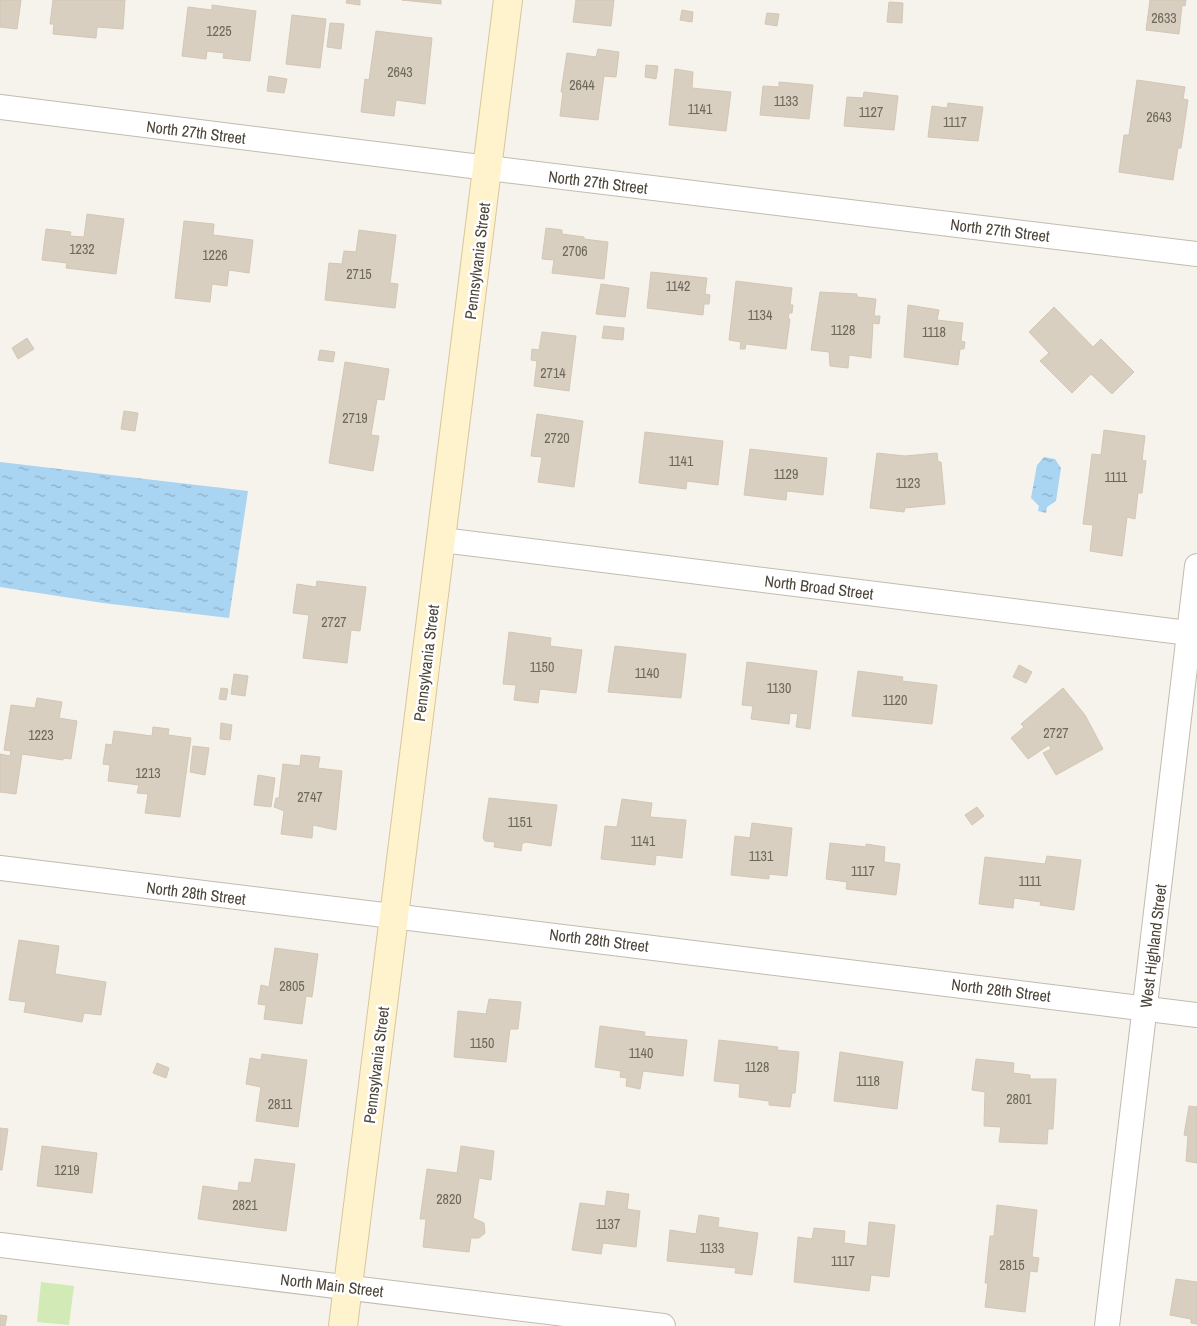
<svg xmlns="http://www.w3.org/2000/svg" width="1197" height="1326" font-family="'Archivo Narrow',sans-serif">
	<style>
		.pitch { fill: #d2eab5 }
		.water { fill: url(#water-ripples) }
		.building { fill: #d8cfc1; stroke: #d3c7b4 }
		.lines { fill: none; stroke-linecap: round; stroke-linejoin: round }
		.street-casing { stroke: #c2bbae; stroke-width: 26 }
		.secondary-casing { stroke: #d6c79b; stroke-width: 30 }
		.street { stroke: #fff; stroke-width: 24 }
		.secondary { stroke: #fff3cd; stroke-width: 28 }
		.labels { text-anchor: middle; stroke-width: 5; stroke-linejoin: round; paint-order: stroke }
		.number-label { font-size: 14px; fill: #6e675b }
		.street-label { font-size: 16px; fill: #4b4439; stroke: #fff }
	</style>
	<defs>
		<pattern id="water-ripples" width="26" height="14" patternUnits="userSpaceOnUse" patternTransform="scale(1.25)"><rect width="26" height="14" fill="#a9d4f2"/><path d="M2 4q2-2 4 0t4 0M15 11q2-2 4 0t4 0" fill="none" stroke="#8caec5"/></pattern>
	</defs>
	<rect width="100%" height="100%" fill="#f6f3ec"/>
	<polygon class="pitch" points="41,1282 74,1286 69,1325 37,1322"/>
	<g class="water">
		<polygon points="1044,457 1055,459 1061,468 1056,501 1047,507 1046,513 1038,511 1039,506 1031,498 1037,465"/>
		<polygon points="0,462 248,491 229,618 103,603 0,587"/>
	</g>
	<g class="building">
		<polygon points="0,0 21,0 17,29 0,27"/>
		<polygon points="53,0 125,0 123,29 97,27 96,38 53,34 54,24 50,24"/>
		<polygon points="347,0 360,0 360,5 346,3"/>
		<polygon points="402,0 441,0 441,4"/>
		<polygon points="576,0 614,0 611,26 573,22"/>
		<polygon points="1150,0 1186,0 1185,6 1182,5 1179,34 1146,30"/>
		<polygon points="889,2 903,3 902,23 887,22"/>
		<polygon points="212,5 256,11 250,61 223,58 224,53 207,51 206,59 182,56 188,7 212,10"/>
		<polygon points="682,10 693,12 692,22 680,20"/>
		<polygon points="767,13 779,14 777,26 765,24"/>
		<polygon points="292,15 326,19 320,68 286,64"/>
		<polygon points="330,23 344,24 341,49 327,47"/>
		<polygon points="376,31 432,38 425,104 396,100 394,116 361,112 365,79 369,80"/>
		<polygon points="598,49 619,52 616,77 604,76 598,120 560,116 563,92 561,92 567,53 596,57"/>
		<polygon points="646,65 658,66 656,79 645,77"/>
		<polygon points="675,69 693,72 692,88 731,92 726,131 669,125"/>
		<polygon points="269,76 287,79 284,93 267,91"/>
		<polygon points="1137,80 1185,87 1183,99 1188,100 1181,148 1178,148 1173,180 1119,172 1124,135 1129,135"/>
		<polygon points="779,82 813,85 809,119 760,115 763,86 779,87"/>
		<polygon points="864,92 898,96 894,130 844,126 847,97 863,98"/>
		<polygon points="948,103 983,107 978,141 928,137 932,106 947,108"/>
		<polygon points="87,214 124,219 116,274 66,268 67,263 42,260 46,229 71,232 70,236 84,237"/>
		<polygon points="184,221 214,224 213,235 253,240 249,273 229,270 227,286 212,284 210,302 175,298"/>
		<polygon points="546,228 562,230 562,234 584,237 584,239 608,242 604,279 552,273 554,260 542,259"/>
		<polygon points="359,230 396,235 390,283 398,284 395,308 325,300 329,263 342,264 344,251 356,252"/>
		<polygon points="651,272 707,278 705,294 710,295 709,304 704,304 703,315 647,308"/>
		<polygon points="736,281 792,288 790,305 793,305 792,313 789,313 788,319 790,319 786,349 746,344 745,349 740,349 741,342 729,340"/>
		<polygon points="601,284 629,288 625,317 596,314"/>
		<polygon points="820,292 857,294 857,297 876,299 874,316 880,316 879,324 873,323 871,358 849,355 848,368 830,366 829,352 811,350"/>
		<polygon points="908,305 939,310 937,320 963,323 961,341 965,342 964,349 960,349 958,365 904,357"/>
		<polygon points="1054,307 1093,347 1101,339 1134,372 1112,394 1091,374 1072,393 1040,361 1049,353 1029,332"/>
		<polygon points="604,326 624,328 623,340 602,338"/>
		<polygon points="542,332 576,336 569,391 534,386 537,361 531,360 532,349 539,350"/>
		<polygon points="27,338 34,349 18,359 12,348"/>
		<polygon points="320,350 335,352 333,362 318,360"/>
		<polygon points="345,362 389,369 384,400 377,399 371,435 379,436 373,471 329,463"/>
		<polygon points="124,411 138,413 135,431 121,429"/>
		<polygon points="537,414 583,421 574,487 538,482 542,457 531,456"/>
		<polygon points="1104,430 1145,436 1142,460 1146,461 1142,493 1138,493 1135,519 1127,517 1122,556 1090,551 1093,525 1083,524 1092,454 1101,455"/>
		<polygon points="645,432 723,441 718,485 687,481 686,489 639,483"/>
		<polygon points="750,449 827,458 823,495 787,491 786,500 744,495"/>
		<polygon points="877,453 905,456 937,453 938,462 941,462 945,504 905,508 904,512 870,508"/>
		<polygon points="317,581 366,587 360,631 351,630 347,663 303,658 309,615 293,613 297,584 316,587"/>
		<polygon points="509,632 551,638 550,646 582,650 576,693 540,689 538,703 514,700 516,685 503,684"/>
		<polygon points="615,646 686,654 681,698 608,692"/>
		<polygon points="747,662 817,671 810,729 796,727 798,714 790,713 789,724 751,719 753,706 742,705"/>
		<polygon points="1019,665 1032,672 1026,683 1013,677"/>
		<polygon points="858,671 903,677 902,681 937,685 932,724 852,716"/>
		<polygon points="234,674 248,676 245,696 231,694"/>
		<polygon points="221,688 228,689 226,700 219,699"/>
		<polygon points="1063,688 1085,715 1103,749 1056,775 1043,753 1051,749 1049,745 1028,759 1011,738 1024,727 1021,724"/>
		<polygon points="37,698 62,702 59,718 77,721 71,759 63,758 63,760 22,754 16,794 0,792 0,754 10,756 11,751 4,750 11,705 35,708"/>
		<polygon points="221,723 232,725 230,740 220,739"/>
		<polygon points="153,727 169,729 168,735 191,738 180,817 145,813 148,794 137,793 139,785 108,781 110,765 103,764 106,744 112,745 114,731 152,736"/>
		<polygon points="193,746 209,748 205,775 190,772"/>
		<polygon points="301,755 320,757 318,768 342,771 336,830 313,825 312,838 281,834 284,811 274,807 276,798 279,798 283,764 300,766"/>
		<polygon points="258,775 275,778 271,807 254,805"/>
		<polygon points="489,798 557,805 551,846 525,842 522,844 521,851 494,847 495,842 485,841 483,838"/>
		<polygon points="622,799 652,803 650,817 686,820 682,858 656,855 655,865 601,859 605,826 617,827"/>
		<polygon points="977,807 984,816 972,825 965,815"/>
		<polygon points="752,823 792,828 787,876 769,874 769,879 731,875 735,836 750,838"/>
		<polygon points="830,843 866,847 866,844 885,847 884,862 900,864 896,895 846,889 847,882 826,879"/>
		<polygon points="1047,856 1081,860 1074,910 1040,905 1041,902 1014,898 1013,908 979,904 985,857 1045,864"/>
		<polygon points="19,940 59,946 55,974 106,982 101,1015 84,1013 82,1022 24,1012 26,1002 9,1000"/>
		<polygon points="275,948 318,954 312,997 306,996 302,1024 264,1019 266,1005 258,1004 261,985 269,987"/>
		<polygon points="489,999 521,1002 518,1029 510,1029 506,1062 454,1057 458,1011 486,1014"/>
		<polygon points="600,1026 645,1032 644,1036 687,1040 683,1076 643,1071 640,1089 626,1086 627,1078 620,1077 621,1071 595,1067"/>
		<polygon points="719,1040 778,1047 777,1050 799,1052 795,1093 792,1093 790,1107 769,1105 769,1101 739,1097 740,1084 714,1081"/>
		<polygon points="840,1052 903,1062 897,1109 834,1101"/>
		<polygon points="262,1054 307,1060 298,1127 256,1121 261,1087 246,1084 250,1058 261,1060"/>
		<polygon points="976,1059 1014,1063 1013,1073 1030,1075 1030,1079 1056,1079 1053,1129 1048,1129 1047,1144 999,1142 1001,1127 984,1126 985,1092 972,1090"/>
		<polygon points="157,1063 169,1068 166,1078 153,1073"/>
		<polygon points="1189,1106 1197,1107 1197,1163 1186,1161 1188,1136 1184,1135"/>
		<polygon points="0,1128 8,1129 2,1170 0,1170"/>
		<polygon points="42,1146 97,1153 92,1193 37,1186"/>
		<polygon points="461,1146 494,1151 491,1180 479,1178 473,1218 484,1223 485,1233 479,1238 471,1238 469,1252 423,1247 426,1219 420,1219 427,1169 457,1173"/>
		<polygon points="255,1159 295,1164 286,1231 198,1219 203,1186 238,1191 239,1182 251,1183"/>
		<polygon points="607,1191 629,1194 627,1209 640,1211 636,1247 603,1243 601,1254 572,1250 580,1203 605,1206"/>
		<polygon points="997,1205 1037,1210 1032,1257 1039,1258 1037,1272 1030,1271 1025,1312 985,1307 988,1283 985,1283 990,1236 994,1236"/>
		<polygon points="699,1215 719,1218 718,1227 758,1233 752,1275 735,1273 736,1268 667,1261 670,1230 696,1234"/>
		<polygon points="869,1222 895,1225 889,1277 871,1275 869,1291 794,1282 798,1237 812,1239 814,1228 845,1231 844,1243 867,1246"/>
		<polygon points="1176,1279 1197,1282 1197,1324 1191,1323 1191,1319 1170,1315"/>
		<polygon points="0,1315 7,1316 5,1326 0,1326"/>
	</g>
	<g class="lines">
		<g class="street-casing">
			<g id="street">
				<polyline points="0,107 488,168 1197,254"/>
				<polyline points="442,540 1197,634"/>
				<path d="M0 868C399 918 798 964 1197 1015"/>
				<polyline points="0,1245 663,1326"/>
				<polyline points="1107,1326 1197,566"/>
			</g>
		</g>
		<g class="secondary-casing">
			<polyline id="secondary" points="343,1326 508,0"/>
		</g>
		<use href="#street" class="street"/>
		<use href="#secondary" class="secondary"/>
	</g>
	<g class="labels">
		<g class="number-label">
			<text x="1164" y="23">2633</text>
			<text x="219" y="36">1225</text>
			<text x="400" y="77">2643</text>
			<text x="582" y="90">2644</text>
			<text x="786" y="106">1133</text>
			<text x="700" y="114">1141</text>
			<text x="871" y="117">1127</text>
			<text x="1159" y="122">2643</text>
			<text x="955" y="127">1117</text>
			<text x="82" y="254">1232</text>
			<text x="575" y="256">2706</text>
			<text x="215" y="260">1226</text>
			<text x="359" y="279">2715</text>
			<text x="678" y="291">1142</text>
			<text x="760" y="320">1134</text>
			<text x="843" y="335">1128</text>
			<text x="934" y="337">1118</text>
			<text x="553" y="378">2714</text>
			<text x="355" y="423">2719</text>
			<text x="557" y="443">2720</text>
			<text x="681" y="466">1141</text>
			<text x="786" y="479">1129</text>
			<text x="1116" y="482">1111</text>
			<text x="908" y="488">1123</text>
			<text x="334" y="627">2727</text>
			<text x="542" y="672">1150</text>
			<text x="647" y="678">1140</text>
			<text x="779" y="693">1130</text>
			<text x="895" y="705">1120</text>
			<text x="1056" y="738">2727</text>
			<text x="41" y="740">1223</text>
			<text x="148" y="778">1213</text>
			<text x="310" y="802">2747</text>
			<text x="520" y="827">1151</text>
			<text x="643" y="846">1141</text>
			<text x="761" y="861">1131</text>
			<text x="863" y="876">1117</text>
			<text x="1030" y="886">1111</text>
			<text x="292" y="991">2805</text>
			<text x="482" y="1048">1150</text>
			<text x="641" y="1058">1140</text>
			<text x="757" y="1072">1128</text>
			<text x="868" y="1086">1118</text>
			<text x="1019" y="1104">2801</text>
			<text x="280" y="1109">2811</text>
			<text x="67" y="1175">1219</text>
			<text x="449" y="1204">2820</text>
			<text x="245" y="1210">2821</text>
			<text x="608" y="1229">1137</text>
			<text x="712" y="1253">1133</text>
			<text x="843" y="1266">1117</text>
			<text x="1012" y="1270">2815</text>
		</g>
		<g class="street-label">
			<text transform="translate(196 132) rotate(7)" y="6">North 27th Street</text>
			<text transform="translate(598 182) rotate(7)" y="6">North 27th Street</text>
			<text transform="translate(1000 230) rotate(7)" y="6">North 27th Street</text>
			<text transform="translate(477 261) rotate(-83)" y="6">Pennsylvania Street</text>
			<text transform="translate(819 587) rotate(7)" y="6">North Broad Street</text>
			<text transform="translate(426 663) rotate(-83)" y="6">Pennsylvania Street</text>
			<text transform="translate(196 893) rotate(7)" y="6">North 28th Street</text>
			<text transform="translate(599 940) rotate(7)" y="6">North 28th Street</text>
			<text transform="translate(1153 946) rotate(-83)" y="6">West Highland Street</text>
			<text transform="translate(1001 990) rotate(7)" y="6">North 28th Street</text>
			<text transform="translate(376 1065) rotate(-83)" y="6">Pennsylvania Street</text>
			<text transform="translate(332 1285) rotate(7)" y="6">North Main Street</text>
		</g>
	</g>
</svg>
